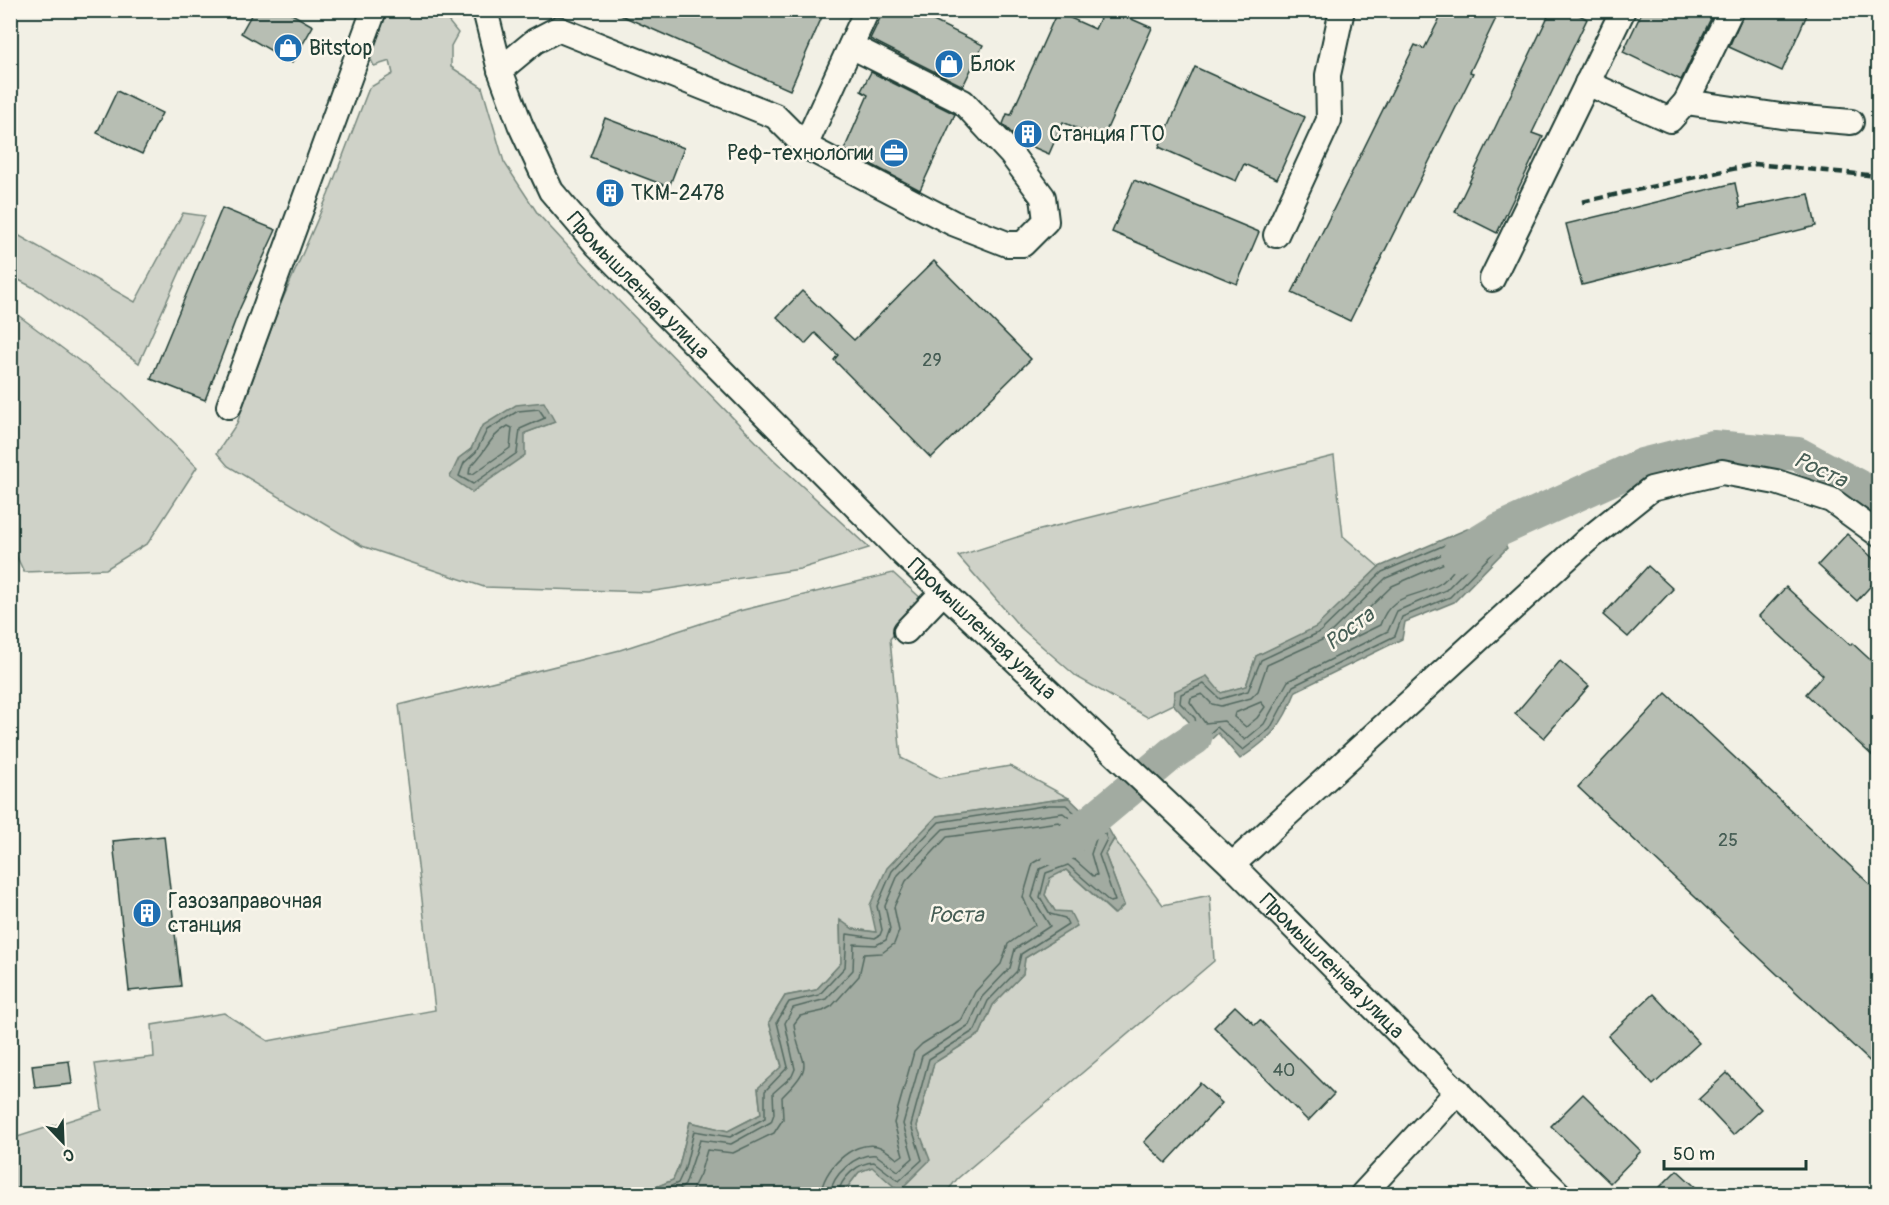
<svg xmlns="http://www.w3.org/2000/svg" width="1889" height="1205" font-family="Pangolin,sans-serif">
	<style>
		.green { fill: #cfd2c8; stroke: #77887e; stroke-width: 1.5; fill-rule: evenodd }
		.water { fill: #a2aba1; stroke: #6e7f75; stroke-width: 1.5 }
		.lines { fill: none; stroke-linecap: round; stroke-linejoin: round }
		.shore { stroke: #536960; stroke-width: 1.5 }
		.river { stroke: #a2aba1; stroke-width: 34 }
		.building { fill: #b7beb3; stroke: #1f3d34; stroke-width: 1.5 }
		.minor-casing { stroke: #1f3d34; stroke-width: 28 }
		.minor { stroke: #fbf7ec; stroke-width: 24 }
		.rail { stroke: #1f3d34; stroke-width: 4.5; stroke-dasharray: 9 4.5; stroke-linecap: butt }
		.labels { text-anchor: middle; stroke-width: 5; stroke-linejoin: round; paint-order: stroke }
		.number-label { font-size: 18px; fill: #455d54 }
		.poi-label { font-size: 21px; fill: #1f3d34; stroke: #fbf7ec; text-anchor: start }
		.street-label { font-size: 21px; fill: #1f3d34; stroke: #fbf7ec }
		.water-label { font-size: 22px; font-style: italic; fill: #465e55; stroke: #fbf7ec }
	</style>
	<rect width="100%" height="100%" fill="#f2f0e5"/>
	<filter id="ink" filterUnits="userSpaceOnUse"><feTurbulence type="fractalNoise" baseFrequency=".0167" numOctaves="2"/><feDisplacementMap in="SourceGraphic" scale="12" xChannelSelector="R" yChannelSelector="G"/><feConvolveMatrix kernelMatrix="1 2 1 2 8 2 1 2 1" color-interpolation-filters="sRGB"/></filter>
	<g filter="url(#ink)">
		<g class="green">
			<path d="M386 11H440L458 33 451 46V67L482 87 504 162 538 214 613 295 774 460 869 548 800 569 648 592 484 587 362 546 228 466 217 453 237 423 278 310 328 195 369 88 393 74 390 61 374 66 367 51ZM554 422 459 458 471 449 482 426Z"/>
			<polygon points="183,213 205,216 139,363 38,290 11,276 11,231 135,302"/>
			<path d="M11 310 121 392 197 467 148 543 106 569 24 572 14 551H11C10 524 15 495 10 469Z"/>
			<polygon points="1334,456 1343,536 1379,567 1316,628 1256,656 1246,686 1221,693 1175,691 1173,704 1147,717 1077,677 1021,628 958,556 1036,531"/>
			<polygon points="893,573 923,600 890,639 901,758 940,778 1010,766 1069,798 937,816 876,932 853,929 840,921 841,963 816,990 785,996 769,1022 782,1067 758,1088 761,1114 728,1131 690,1122 679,1166 673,1180 639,1194 72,1194 61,1192 57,1194 11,1194 11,1139 102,1110 95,1064 154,1057 152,1025 224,1013 268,1041 435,1010 399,705 620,650 739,611"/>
			<polygon points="1114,839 1163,905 1210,895 1214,961 957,1179 945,1194 842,1194 859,1172 872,1167 917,1126 934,1063 980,1034 993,1005 1023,974 1025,958 1076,926 1055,911 1045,895 1050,877 1066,870 1114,914 1124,905 1105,854"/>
		</g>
		<g class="water">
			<polygon points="544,402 555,422 525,433 525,455 472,492 450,477 459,458 471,449 482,426 516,405"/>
			<path d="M1467 529 1499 530 1507 548 1454 602 1405 622 1402 639 1296 691C1282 727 1271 738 1240 759L1218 733 1198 752 1162 772 1156 764 1190 723 1173 704 1175 691 1207 676 1221 693 1246 686 1256 656 1316 627 1379 567Z"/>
			<polygon points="1069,798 1096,824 1108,828 1114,839 1105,854 1124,905 1115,914 1066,870 1050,878 1045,895 1055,911 1070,912 1077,926 1025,958 1023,974 993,1005 980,1034 934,1063 917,1126 930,1160 899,1191 872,1167 859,1172 842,1194 639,1194 673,1180 679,1166 690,1122 728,1131 761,1114 758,1088 782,1066 769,1022 785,996 816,990 841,963 840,920 853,929 876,932 870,905 887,868 937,816"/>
		</g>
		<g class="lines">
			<g class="shore">
				<polygon points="539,409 545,418 520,429 517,453 473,484 459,476 464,463 476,452 487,430 518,411"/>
				<path d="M508 426 512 428 510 448 473 474H469L470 467C487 452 487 438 508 426Z"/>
				<polygon points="1468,535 1494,536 1499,547 1450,597 1402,617 1395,636 1293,686 1270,729 1243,750 1217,727 1194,747 1177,757 1173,756 1196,724 1195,718 1180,703 1181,694 1204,684 1220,699 1248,691 1261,660 1320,632 1382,572"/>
				<polygon points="1469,543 1486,543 1488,547 1446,590 1397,611 1388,631 1288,681 1264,724 1245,740 1224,721 1205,723 1190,702 1191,698 1202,694 1212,704 1221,706 1251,698 1258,691 1267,665 1324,639 1386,578"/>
				<path d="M1458 557 1461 562C1455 568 1448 578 1441 583 1416 600 1392 590 1380 625L1339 645H1335V641L1392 586Z"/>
				<polygon points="1261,702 1265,707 1257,718 1246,727 1234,717 1235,713"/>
				<path d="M654 1194 678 1183 685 1168 694 1131 730 1137 765 1118V1091L788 1067 777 1022 789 1002 819 995 845 967 847 934 875 938 880 935 882 930 877 906 892 871 939 822 1049 805H1066L1093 829 1105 834 1107 839 1099 855 1115 901 1110 902 1068 865 1046 873 1040 897 1050 914 1065 918 1068 924 1021 954 1017 971 988 1001 975 1030 929 1059 911 1125 922 1160 899 1181 874 1162C858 1162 840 1179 838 1194"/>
				<path d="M674 1194 685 1185 700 1140 731 1144 771 1122 774 1114 773 1093 792 1076 795 1069 785 1023 793 1008 826 999 853 970 854 944 876 945 886 940 890 929 885 906 898 875 943 829 1063 813 1096 839 1091 854 1097 875 1093 876 1075 860 1067 857 1040 869 1032 897 1050 926 1015 949 1010 968 982 997 969 1025 922 1056 903 1124 913 1158 898 1171 876 1155C856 1153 832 1175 830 1194"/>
				<path d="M690 1194 700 1174 707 1150 733 1153 774 1133 783 1119 782 1097C820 1060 798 1066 794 1024L800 1016 823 1011 832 1006 859 976 864 954 882 953 894 944 899 931 894 907 906 881 947 837 1059 822 1083 843 1082 850 1058 849 1033 863 1023 897 1035 925 1008 944 1001 964 975 992 962 1019 922 1044 914 1052 894 1123 903 1155 897 1159C891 1154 885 1148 877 1146 852 1140 822 1171 821 1194"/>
			</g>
			<g class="river">
				<polyline points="1458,555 1499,530 1642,465 1713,447 1798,454 1878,497"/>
				<polyline points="1057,850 1174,752 1195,738"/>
			</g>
		</g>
		<g class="building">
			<polygon points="254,10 285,10 313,26 292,63 241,33"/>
			<polygon points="609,10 825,10 790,90"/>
			<polygon points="884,10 911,10 983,45 963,86 870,39"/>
			<polygon points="1104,10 1111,10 1152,28 1102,140 1063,122 1049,154 1019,141 1003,124 1007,114 1011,115 1057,12 1095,29"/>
			<polygon points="1444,10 1500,10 1470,72 1473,73 1350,321 1292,293 1415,45 1424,49"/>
			<polygon points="1551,10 1570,10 1587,19 1532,133 1543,137 1497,233 1455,212"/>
			<polygon points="1643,10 1715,10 1681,80 1623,52"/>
			<polygon points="1745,10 1809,10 1782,71 1729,47"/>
			<polygon points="1195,67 1305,117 1277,179 1244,164 1236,181 1159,147"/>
			<polygon points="871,72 955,114 920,190 844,150 868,95 861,91"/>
			<polygon points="117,91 162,113 142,154 97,133"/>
			<polygon points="605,118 684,148 669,187 590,157"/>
			<polygon points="1134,180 1259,232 1237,284 1112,232"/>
			<polygon points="1735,183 1740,208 1809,194 1816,226 1582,285 1566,224"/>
			<polygon points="222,208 276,230 240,308 205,400 151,379"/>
			<polygon points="934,261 1031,359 931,458 834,360 838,355 815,333 805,344 777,317 802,291 854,340"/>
			<polygon points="1847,534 1878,563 1878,578 1857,601 1818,565"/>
			<polygon points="1648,566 1673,589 1628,637 1603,615"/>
			<polygon points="1786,587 1850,645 1852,643 1878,667 1878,761 1806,694 1823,675 1759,616"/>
			<polygon points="1560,661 1589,686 1544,738 1515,714"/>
			<polygon points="1666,693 1878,892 1878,1069 1578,787"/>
			<polygon points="164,836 181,986 129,991 113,841"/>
			<polygon points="1653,994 1699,1043 1653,1085 1608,1036"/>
			<polygon points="1235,1006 1255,1025 1260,1020 1334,1094 1308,1121 1214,1027"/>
			<polygon points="69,1061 72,1084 35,1088 32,1065"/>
			<polygon points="1727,1073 1761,1109 1733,1135 1699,1099"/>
			<polygon points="1200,1083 1222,1103 1166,1163 1144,1142"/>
			<polygon points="1583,1094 1641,1151 1610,1183 1551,1126"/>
			<polygon points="1677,1170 1703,1194 1653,1194"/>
		</g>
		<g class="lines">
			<g class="minor-casing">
				<g id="minor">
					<path id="s1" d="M485 10 500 70 520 124 551 191 597 245 899 550 1232 865 1559 1194"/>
					<polyline points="500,70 535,41 558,29 775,116 805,146 953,223 1007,244 1023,244 1046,221 1043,197 1011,154 963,102 851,46"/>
					<polyline points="1587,83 1670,120 1686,102 1731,10"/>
					<polyline points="1686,102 1781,116 1851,122"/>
					<polyline points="805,146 867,10"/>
					<polyline points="1276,235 1329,120 1328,75 1342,10"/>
					<polyline points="1492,279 1623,10"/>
					<polyline points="229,406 374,10"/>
					<polyline points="906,631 943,592"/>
					<polyline points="1232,865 1586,541 1651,489 1722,472 1776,482 1831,500 1878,534"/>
					<polyline points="1363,1194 1458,1091"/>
				</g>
			</g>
			<use href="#minor" class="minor"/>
			<polyline class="rail" points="1582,202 1755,164 1878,176"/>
		</g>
	</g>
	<defs>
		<g id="shop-disc" transform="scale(1.5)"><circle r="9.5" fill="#1f6fb2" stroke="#fbf7ec"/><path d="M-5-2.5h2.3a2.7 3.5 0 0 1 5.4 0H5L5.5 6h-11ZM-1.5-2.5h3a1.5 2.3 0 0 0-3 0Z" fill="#fff"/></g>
		<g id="building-disc" transform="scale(1.5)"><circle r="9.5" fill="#1f6fb2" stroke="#fbf7ec"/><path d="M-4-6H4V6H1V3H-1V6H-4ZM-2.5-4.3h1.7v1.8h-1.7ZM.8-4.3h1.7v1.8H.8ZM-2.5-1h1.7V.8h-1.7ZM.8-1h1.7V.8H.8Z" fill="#fff"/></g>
		<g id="office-disc" transform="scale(1.5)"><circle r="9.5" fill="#1f6fb2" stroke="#fbf7ec"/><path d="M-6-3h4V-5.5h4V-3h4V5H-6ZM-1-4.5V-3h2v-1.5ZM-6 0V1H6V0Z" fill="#fff"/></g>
	</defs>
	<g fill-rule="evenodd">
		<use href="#shop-disc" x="288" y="48"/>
		<use href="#shop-disc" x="949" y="64"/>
		<use href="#building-disc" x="1028" y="134"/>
		<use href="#office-disc" x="894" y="153"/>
		<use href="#building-disc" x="610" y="193"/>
		<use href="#building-disc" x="147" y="913"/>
	</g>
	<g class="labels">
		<g class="number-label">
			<text x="932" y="366">29</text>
			<text x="1728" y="846">25</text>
			<text x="1284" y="1076">40</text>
		</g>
		<g class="poi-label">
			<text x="309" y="55">Bitstop</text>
			<text x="970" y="71">Блок</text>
			<text x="1049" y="141">Станция ГТО</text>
			<text x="873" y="160" text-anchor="end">Реф-технологии</text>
			<text x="631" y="200">ТКМ-2478</text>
			<text x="168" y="908">Газозаправочная<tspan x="168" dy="24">станция</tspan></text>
		</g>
		<g class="street-label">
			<text dy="7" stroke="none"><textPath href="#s1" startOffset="322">Промышленная улица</textPath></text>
			<text dy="7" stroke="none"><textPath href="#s1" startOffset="808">Промышленная улица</textPath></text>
			<text dy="7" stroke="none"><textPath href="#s1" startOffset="1294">Промышленная улица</textPath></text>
		</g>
		<g class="water-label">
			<text transform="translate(1821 469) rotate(25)" y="8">Роста</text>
			<text transform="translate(1349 628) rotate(-37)" y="8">Роста</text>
			<text x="956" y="922">Роста</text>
		</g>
	</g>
	<rect width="1889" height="1205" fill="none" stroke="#fbf7ec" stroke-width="36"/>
	<rect x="18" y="18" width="1853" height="1169" fill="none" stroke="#1f3d34" stroke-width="2" filter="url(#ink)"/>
	<g transform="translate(63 1142) rotate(157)" stroke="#fbf7ec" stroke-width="4.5" paint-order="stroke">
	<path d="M0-4.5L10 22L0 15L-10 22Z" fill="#1f3d34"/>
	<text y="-9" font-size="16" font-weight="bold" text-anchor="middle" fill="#1f3d34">С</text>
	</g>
	<path d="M1664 1160v9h142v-9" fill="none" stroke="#1f3d34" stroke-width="3"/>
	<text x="1673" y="1160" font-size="18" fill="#1f3d34" stroke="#fbf7ec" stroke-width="4.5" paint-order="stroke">50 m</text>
</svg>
